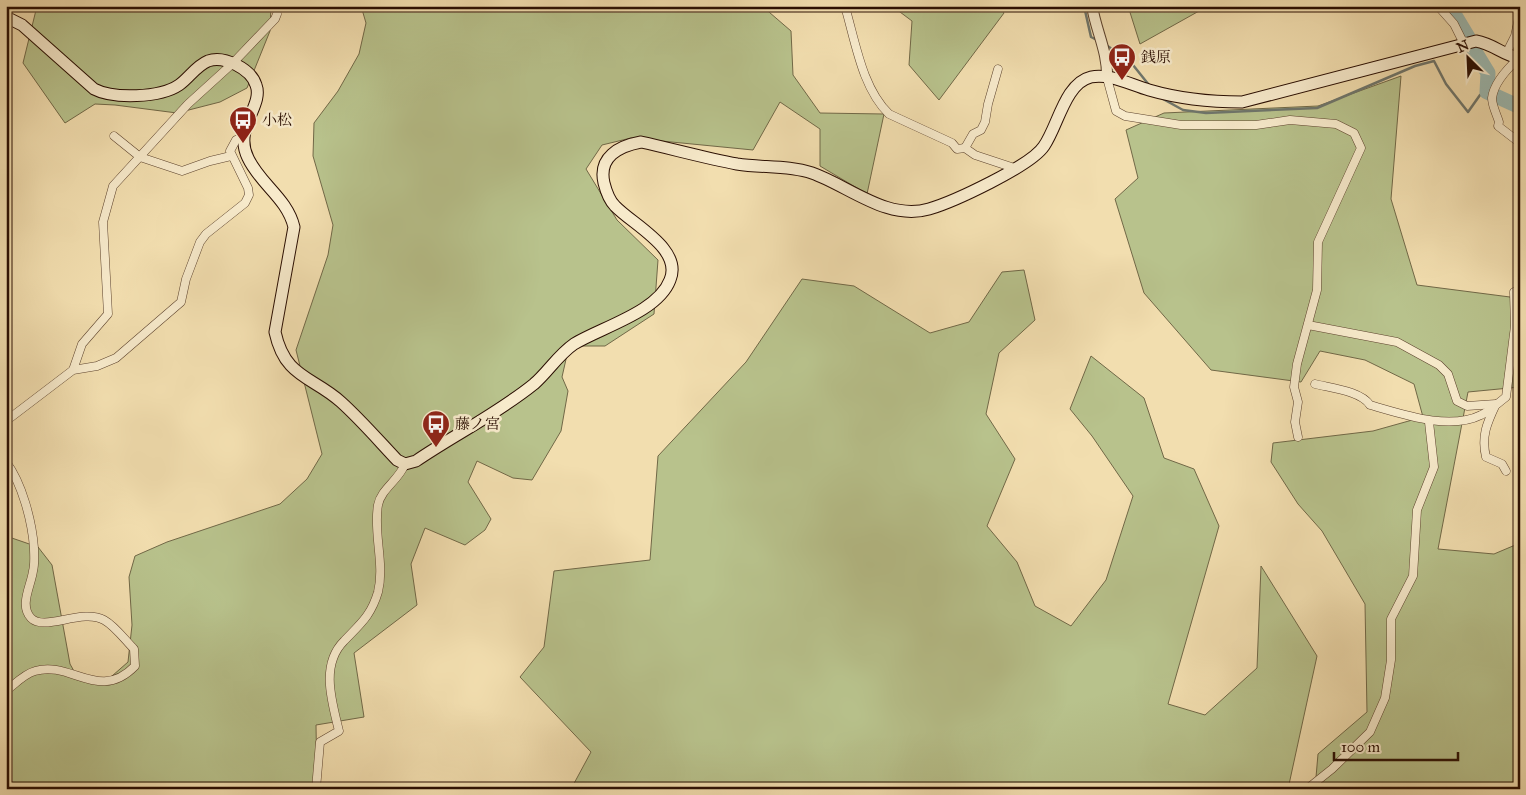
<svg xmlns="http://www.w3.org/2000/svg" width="1526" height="795" font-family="'IM FELL Great Primer','Noto Serif JP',serif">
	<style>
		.green { fill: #b8c28c; stroke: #716847 }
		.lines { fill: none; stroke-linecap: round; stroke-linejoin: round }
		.stream { stroke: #6f766c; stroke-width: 2.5 }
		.river { stroke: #9dbbb3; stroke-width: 15 }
		.minor-casing { stroke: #5c422d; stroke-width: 9 }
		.tertiary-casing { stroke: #5c422d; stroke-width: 12 }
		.secondary-casing { stroke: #2a0e02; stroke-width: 13 }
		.minor { stroke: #f7eacb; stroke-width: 8 }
		.tertiary { stroke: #f7eacb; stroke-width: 10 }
		.secondary { stroke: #f7eacb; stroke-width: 11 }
		.labels { text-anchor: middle; stroke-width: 5; stroke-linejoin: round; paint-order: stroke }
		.poi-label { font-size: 15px; fill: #2a0e02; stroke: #f7eacb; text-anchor: start }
	</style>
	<rect width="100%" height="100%" fill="#f2deaf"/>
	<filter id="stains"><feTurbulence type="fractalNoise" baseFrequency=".004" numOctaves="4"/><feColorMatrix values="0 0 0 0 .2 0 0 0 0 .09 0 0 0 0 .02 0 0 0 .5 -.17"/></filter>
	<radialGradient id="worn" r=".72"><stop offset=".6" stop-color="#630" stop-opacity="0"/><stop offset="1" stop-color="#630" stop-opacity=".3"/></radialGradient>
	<g class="green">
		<polygon points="37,6 271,6 270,31 247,88 220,102 177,113 115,105 95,104 65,123 23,63"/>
		<polygon points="361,6 762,6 791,31 793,75 820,113 884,114 867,194 820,166 820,129 780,102 753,150 631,138 602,145 586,169 617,220 658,260 654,314 605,346 569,346 562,377 568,391 561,431 532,480 513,478 477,461 468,482 491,519 485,530 465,545 425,528 411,564 417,605 354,653 364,717 316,725 317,789 6,789 6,536 38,547 52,565 70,664 79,680 104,683 128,662 132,625 129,577 135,556 167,542 280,504 307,479 322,454 296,350 328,255 333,225 313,156 314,123 338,91 359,54 366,23"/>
		<polygon points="892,6 999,6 1004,13 939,100 909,65 912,21"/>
		<polygon points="1128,6 1208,6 1140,44"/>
		<polygon points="1401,76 1391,199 1417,285 1510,297 1520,311 1520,387 1468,392 1438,549 1494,554 1520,543 1520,789 1315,789 1318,754 1367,712 1365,604 1322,531 1298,504 1271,462 1273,443 1373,431 1423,417 1414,384 1365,360 1320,351 1301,382 1211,370 1144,293 1115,199 1138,178 1126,130 1164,113 1318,106"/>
		<polygon points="1024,270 1035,320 999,353 986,414 1015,459 987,526 1017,562 1035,606 1071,626 1106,580 1133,496 1092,436 1070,409 1091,356 1144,398 1164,458 1194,469 1219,526 1168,704 1205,715 1257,668 1261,566 1317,656 1288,789 957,789 946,785 938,789 811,789 803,786 803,789 571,789 591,752 520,677 544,647 554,571 650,560 658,456 746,362 802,279 854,286 930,333 969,322 1002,272"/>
	</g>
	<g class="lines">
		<g class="stream">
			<polyline points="1084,6 1091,37 1097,40"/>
			<polyline points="1106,45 1129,60 1149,85"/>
			<polyline points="1163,99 1183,110 1206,113 1317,108 1415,66 1434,61 1446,84 1468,112 1480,95 1487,92"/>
		</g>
		<g class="river">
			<polyline points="1445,6 1456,17 1468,37"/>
			<polyline points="1474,50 1488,73 1487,92 1520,107"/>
		</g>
		<g class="minor-casing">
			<g id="minor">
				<path d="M841 6 846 10C856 45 863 89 889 114L952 143 957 149 965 148 975 155 1017 169"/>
				<polyline points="1438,6 1454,24 1464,44"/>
				<polyline points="1506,54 1515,36 1520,13"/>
				<path d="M1519 58C1509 67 1494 83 1492 98 1492 106 1497 115 1499 122L1498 126 1520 143"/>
				<polyline points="1107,78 1116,111 1125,116 1181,125 1256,125 1290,120 1336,124 1354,133 1361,148 1318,242 1317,290 1297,364 1294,387 1298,402 1295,422 1298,437"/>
				<polyline points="114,136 140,157 182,171 210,161 231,156"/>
				<polyline points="965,148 973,134 981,130 985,122 988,104 998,69"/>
				<path d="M1308 325 1397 342 1439 365 1448 374 1457 401 1467 406 1496 404C1487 423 1481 436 1486 457L1502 464 1506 471"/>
				<polyline points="73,370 82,344 108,314 103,222 113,186 188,104 232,64 275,19 277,14"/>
				<path d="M1315 384C1331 388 1361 391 1370 405 1402 414 1449 431 1481 415 1490 411 1498 403 1506 397L1515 326 1514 292 1520 290"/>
				<polyline points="6,421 73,370 97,366 116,358 181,302 186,279 200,242 206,234 245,203 249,195 248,188 230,151 236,140 244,137"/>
				<path d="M6 462C22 483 32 521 34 548 34 555 35 564 33 571 31 586 19 605 31 618 44 632 82 608 104 620 115 626 125 640 134 649L135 666C99 703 71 660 35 671 24 674 15 684 6 691"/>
				<path d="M316 789 320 742 339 731C332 702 320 665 344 641 360 624 371 616 378 592 385 564 373 533 378 505 381 489 399 480 405 464"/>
				<polyline points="1307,789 1332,769 1370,732 1385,698 1391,660 1391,619 1413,576 1417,510 1434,467 1429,422"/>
			</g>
		</g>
		<g class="tertiary-casing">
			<path id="tertiary" d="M1092 6C1096 31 1108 52 1107 78"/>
		</g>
		<g class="secondary-casing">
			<path id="secondary" d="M6 17 22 25 94 89C113 99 160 98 179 85 189 78 196 66 208 61 224 55 251 69 256 85 264 106 233 128 248 158 260 184 287 198 294 227L275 332C285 378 312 376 341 402 361 420 379 441 397 460L405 464 416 461C454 435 497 414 534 384 548 372 558 355 574 344 602 327 658 312 670 280 683 249 633 225 615 206 609 200 606 191 604 183 598 157 619 146 641 142 673 149 705 158 737 164 762 168 788 165 812 173 849 186 887 221 929 209 953 202 1031 166 1044 146 1058 126 1065 83 1091 77 1110 73 1131 85 1149 90 1180 99 1210 102 1242 102L1476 41C1494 44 1504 56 1520 58"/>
		</g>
		<use href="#minor" class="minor"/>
		<use href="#tertiary" class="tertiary"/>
		<use href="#secondary" class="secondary"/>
	</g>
	<defs>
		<g id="bus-pin" transform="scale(1.4375)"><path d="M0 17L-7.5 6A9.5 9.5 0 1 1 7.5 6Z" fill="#8f2418" stroke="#f7eacb"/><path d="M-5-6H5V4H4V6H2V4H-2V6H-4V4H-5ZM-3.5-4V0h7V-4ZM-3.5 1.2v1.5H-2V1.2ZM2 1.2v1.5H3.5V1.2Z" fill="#fff"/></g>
	</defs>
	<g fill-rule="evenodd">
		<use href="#bus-pin" x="1122" y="57"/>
		<use href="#bus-pin" x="243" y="120"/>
		<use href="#bus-pin" x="436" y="424"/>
	</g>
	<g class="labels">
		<g class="poi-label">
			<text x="1141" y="62">銭原</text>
			<text x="262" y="125">小松</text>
			<text x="455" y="429">藤ノ宮</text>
		</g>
	</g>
	<rect width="1526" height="795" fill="none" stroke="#f2deaf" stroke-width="25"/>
	<rect x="8" y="8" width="1511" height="780" fill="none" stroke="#2a0e02" stroke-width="2.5"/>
	<rect x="12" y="12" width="1501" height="770" fill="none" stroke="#2a0e02"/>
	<g transform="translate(1468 58) rotate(336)" stroke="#f7eacb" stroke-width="4" paint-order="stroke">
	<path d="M0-4L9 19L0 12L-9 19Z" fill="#2a0e02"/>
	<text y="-8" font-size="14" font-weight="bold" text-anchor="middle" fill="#2a0e02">N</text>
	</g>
	<path d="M1334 752v8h124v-8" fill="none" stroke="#2a0e02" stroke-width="2.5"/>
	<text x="1341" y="752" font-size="15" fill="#2a0e02" stroke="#f7eacb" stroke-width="4" paint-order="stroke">100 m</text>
	<rect width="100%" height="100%" filter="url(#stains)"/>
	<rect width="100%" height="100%" fill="url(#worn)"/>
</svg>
